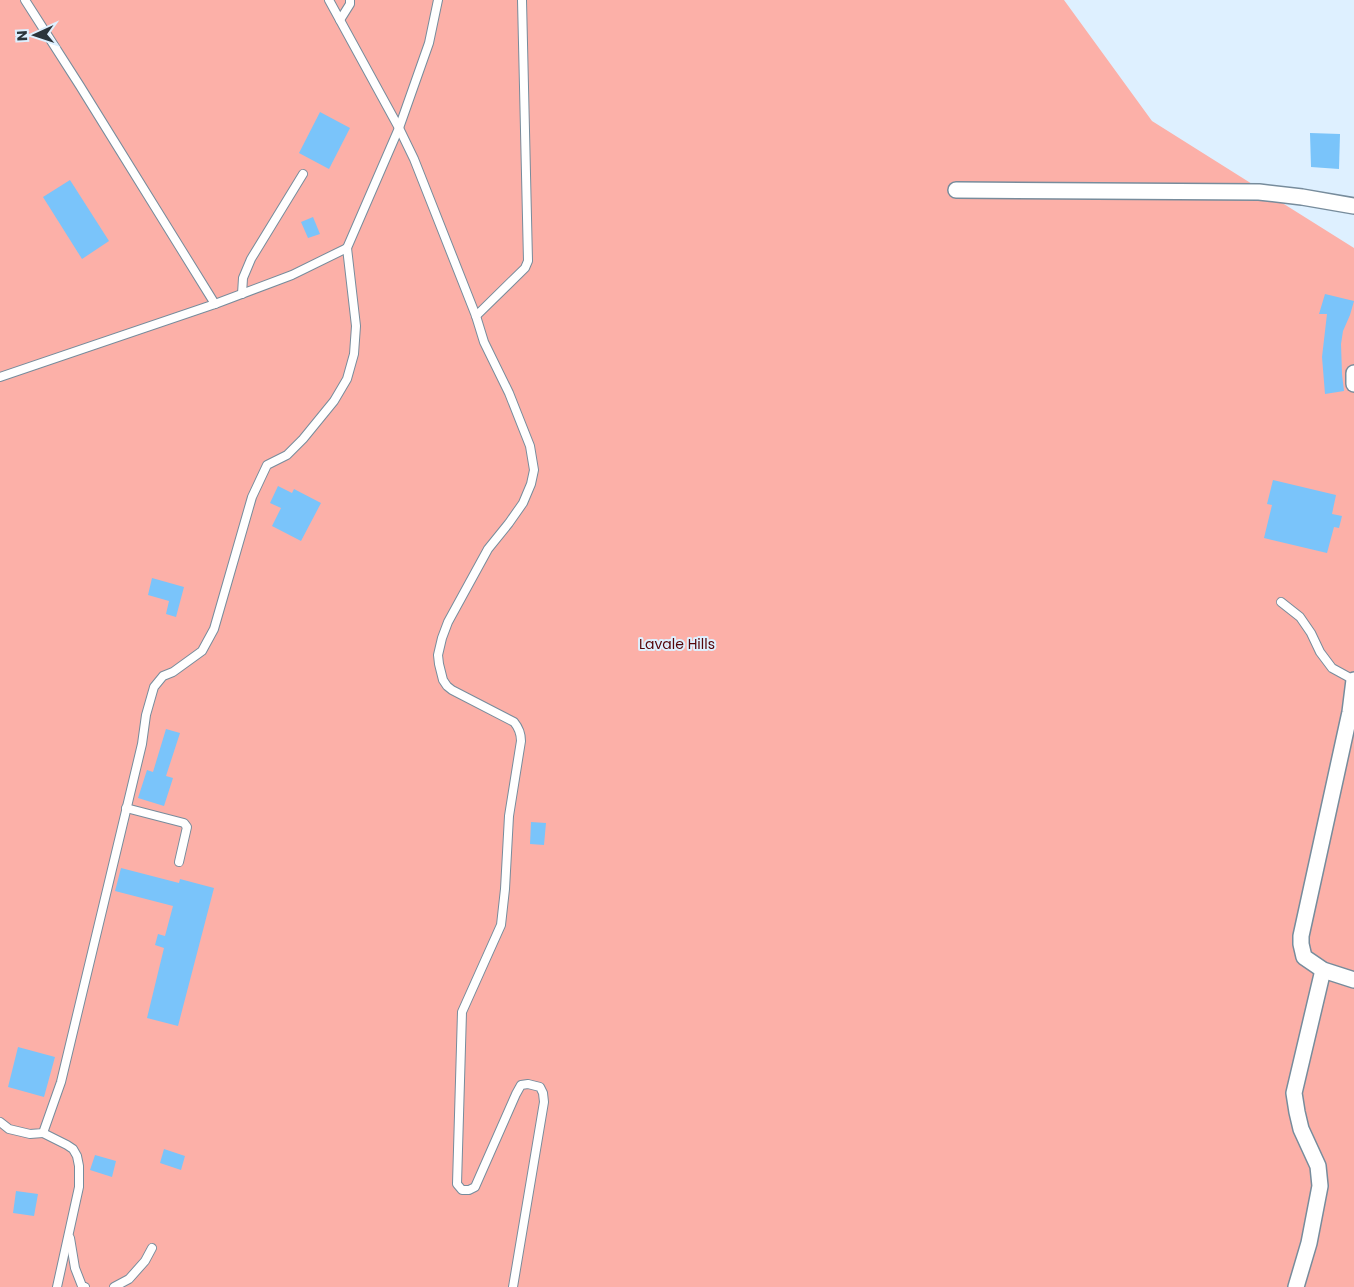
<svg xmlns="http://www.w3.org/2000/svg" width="1354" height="1287" font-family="Poppins,sans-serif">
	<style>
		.green { fill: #fcb0a8 }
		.building { fill: #7ac4fa }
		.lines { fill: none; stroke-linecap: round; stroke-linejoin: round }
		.service-casing { stroke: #778c9c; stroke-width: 10 }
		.minor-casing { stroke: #778c9c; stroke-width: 18 }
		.service { stroke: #fff; stroke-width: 8 }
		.minor { stroke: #fff; stroke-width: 15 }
		.labels { text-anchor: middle; stroke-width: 4; stroke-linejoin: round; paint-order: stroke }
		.park-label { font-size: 14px; fill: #55060a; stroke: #def0ff }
	</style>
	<rect width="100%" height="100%" fill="#def0ff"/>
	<polygon class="green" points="0,0 1064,0 1152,121 1354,248 1354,1287 0,1287"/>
	<g class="building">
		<polygon points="320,112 350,128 329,169 299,153"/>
		<polygon points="1310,133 1340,134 1339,169 1311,167"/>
		<polygon points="70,180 109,241 82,259 43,197"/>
		<polygon points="313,217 320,234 308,238 301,222"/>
		<polygon points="1325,294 1354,301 1350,315 1343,331 1341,344 1342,374 1344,391 1325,394 1322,357 1327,314 1319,314"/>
		<polygon points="1273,480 1336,495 1332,514 1342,516 1339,528 1334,527 1327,553 1264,538 1272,505 1267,504"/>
		<polygon points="278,486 292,493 294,489 321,503 301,541 272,526 281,508 270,503"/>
		<polygon points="152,578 184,587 176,617 166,614 169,601 148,595"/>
		<polygon points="166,729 180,733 166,776 173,778 164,806 138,798 147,770 153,772"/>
		<polygon points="531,822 546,823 544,845 530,844"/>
		<polygon points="121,868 179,883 180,879 214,888 178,1026 147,1018 164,948 155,945 158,934 165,936 173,906 115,891"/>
		<polygon points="18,1047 55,1057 44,1097 8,1087"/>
		<polygon points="164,1149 185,1156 181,1170 160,1163"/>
		<polygon points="95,1155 116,1161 112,1177 90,1170"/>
		<polygon points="16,1191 38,1194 34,1216 13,1213"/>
	</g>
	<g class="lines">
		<g class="service-casing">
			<g id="service">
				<path d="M329 0 399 128 414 159 476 316 484 342 509 393 530 446 534 470 531 484 523 503 509 523 488 549 448 622 442 638 438 655 439 664 443 680 447 686 452 690 514 722C519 728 521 734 521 741L509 816 505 889 501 925 462 1012 457 1184 462 1190H469L475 1187 516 1094 521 1085 528 1084 540 1087 543 1093 544 1102 513 1287"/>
				<polyline points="340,20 350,4 350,0"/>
				<polyline points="242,294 243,278 251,259 303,174"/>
				<polyline points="215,304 292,275 347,248 399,128 429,43 438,0"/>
				<polyline points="476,316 525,268 528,261 522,0"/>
				<polyline points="0,377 215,304 80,86 25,0"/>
				<polyline points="1281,602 1300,617 1311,633 1320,652 1332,668 1354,680"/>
				<polyline points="126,808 184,823 187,827 179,862"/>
				<polyline points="0,1122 9,1129 30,1134 43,1133 61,1082 142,744 146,715 154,687 163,676 173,672 202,651 214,629 252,497 267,465 287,455 303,439 334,401 347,379 354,354 356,326 347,248"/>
				<polyline points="43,1133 67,1145 73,1149 77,1156 79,1166 79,1187 57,1287"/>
				<polyline points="70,1238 75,1268 82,1286 85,1287"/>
				<polyline points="114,1287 129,1279 145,1261 152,1248"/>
			</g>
		</g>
		<g class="minor-casing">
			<g id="minor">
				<polyline points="956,190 1259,192 1302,197 1354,206"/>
				<polyline points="1354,373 1354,384"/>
				<polyline points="1354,680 1350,712 1301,936 1301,944 1304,957 1323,970 1354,980"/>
				<polyline points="1296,1287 1309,1243 1320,1186 1318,1166 1301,1129 1297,1112 1294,1093 1323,970"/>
			</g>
		</g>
		<use href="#service" class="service"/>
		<use href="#minor" class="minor"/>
	</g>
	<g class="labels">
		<g class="park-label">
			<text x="677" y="649">Lavale Hills</text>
		</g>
	</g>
	<g transform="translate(35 35) rotate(267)" stroke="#def0ff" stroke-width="4" paint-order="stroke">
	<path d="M0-4L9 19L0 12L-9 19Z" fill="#2b343a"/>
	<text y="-8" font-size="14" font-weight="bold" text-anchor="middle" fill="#2b343a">N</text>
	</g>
</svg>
